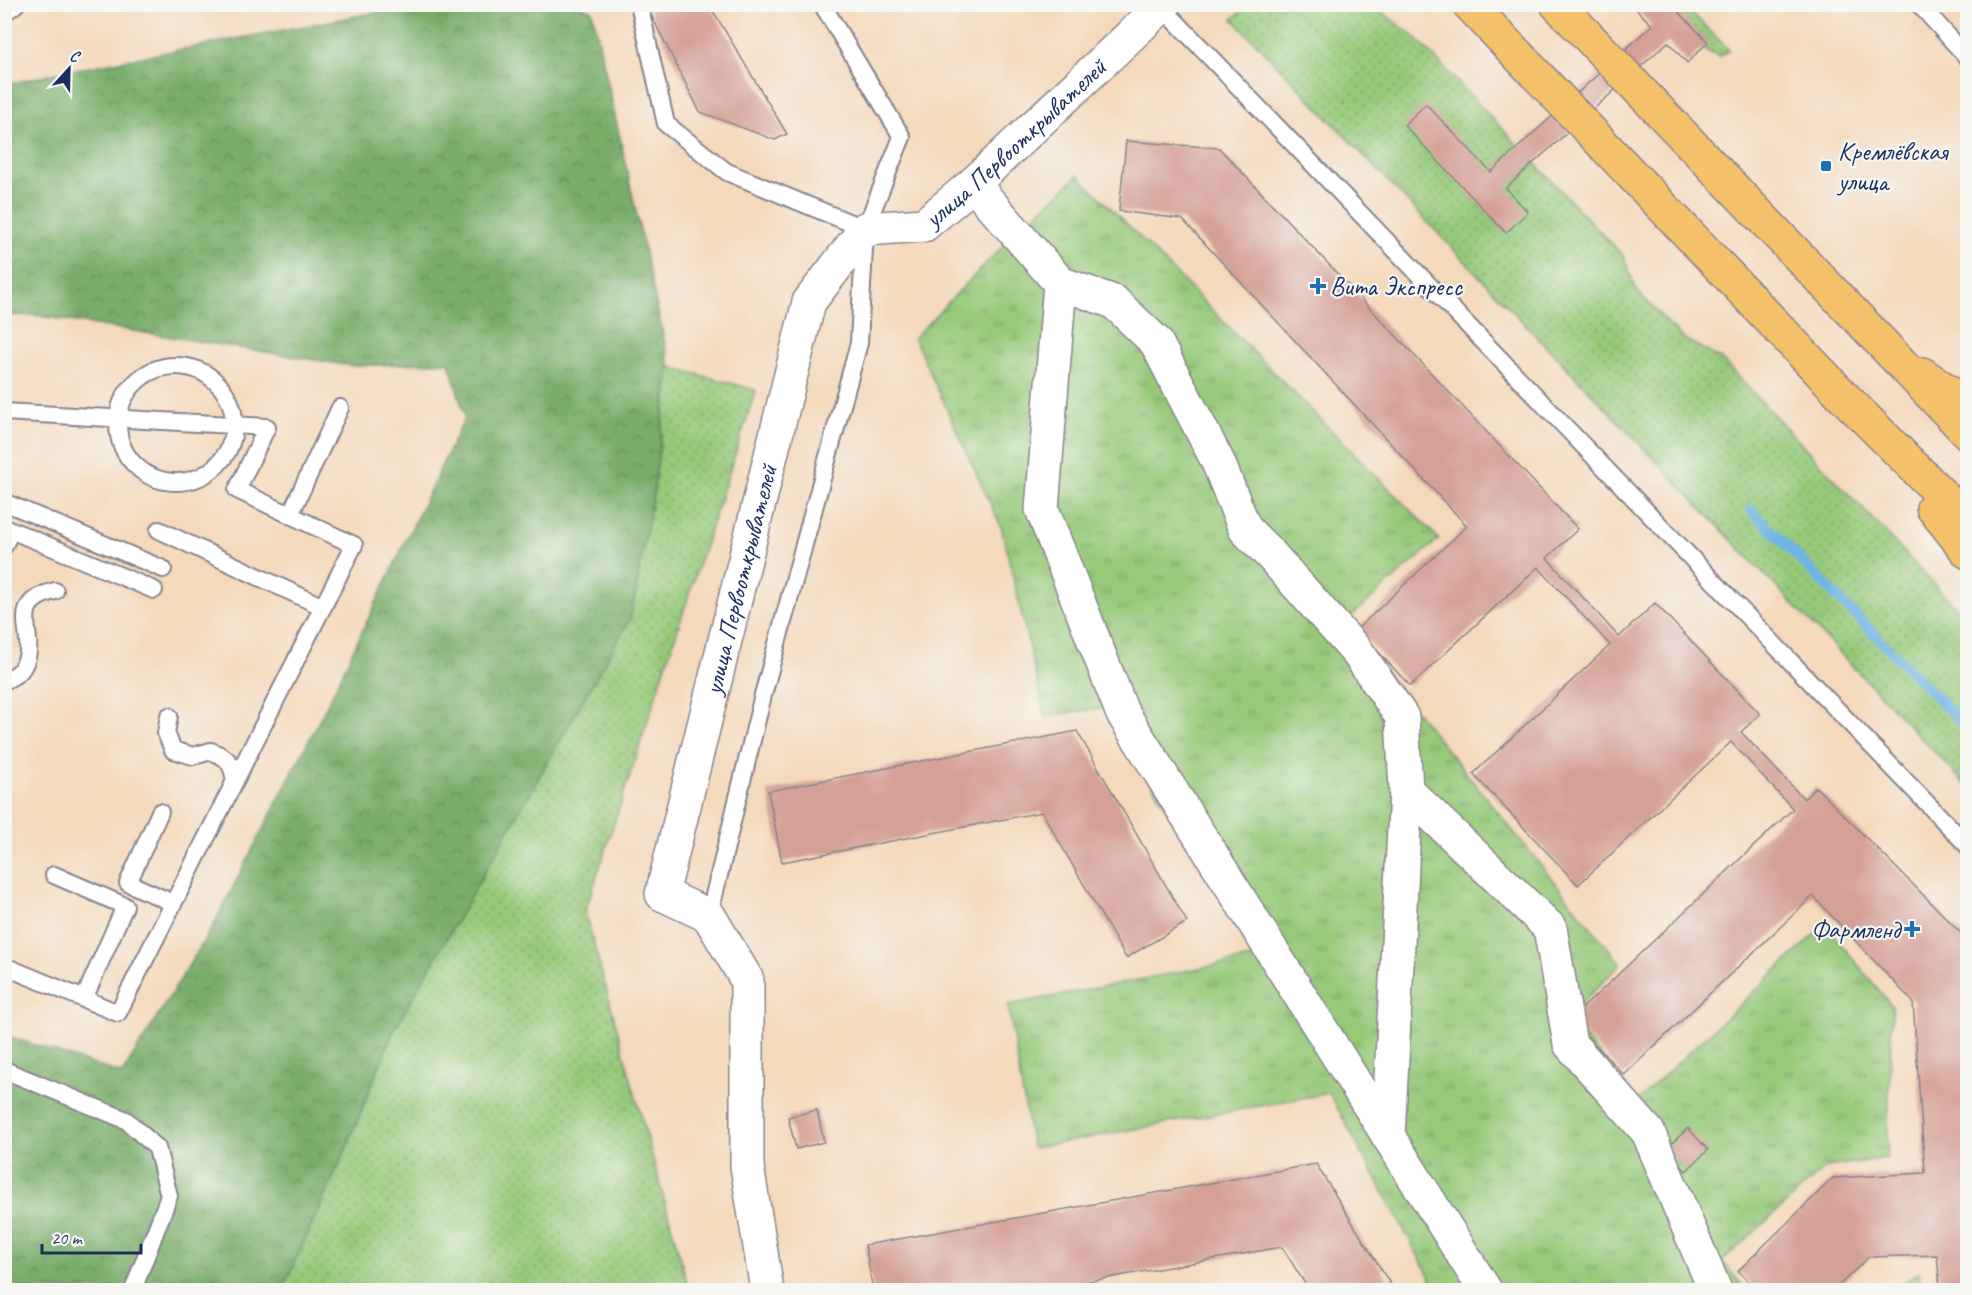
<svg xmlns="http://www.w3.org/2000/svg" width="1972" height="1295" font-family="Caveat,sans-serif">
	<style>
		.grass { fill: url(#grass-dots); stroke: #597c6c; stroke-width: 1.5 }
		.forest { fill: url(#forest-crowns); stroke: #4a6e64; stroke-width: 1.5 }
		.park { fill: url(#park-tufts); stroke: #597c6c; stroke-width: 1.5 }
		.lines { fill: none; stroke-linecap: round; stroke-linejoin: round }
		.stream { stroke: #6db5e4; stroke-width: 10 }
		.building { fill: #d5a097 }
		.lane-casing { stroke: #88848c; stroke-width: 20 }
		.street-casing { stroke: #88848c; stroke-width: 36 }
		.primary-casing { stroke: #88848c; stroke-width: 36 }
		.highway-casing { stroke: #88848c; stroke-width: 36 }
		.lane { stroke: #fff; stroke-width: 16 }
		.street { stroke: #fff; stroke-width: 33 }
		.primary { stroke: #f5c16b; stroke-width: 33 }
		.highway { stroke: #f5c16b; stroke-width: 33 }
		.poi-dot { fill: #1f6fb2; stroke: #f6f6f2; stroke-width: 2 }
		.labels { text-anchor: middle; stroke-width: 4.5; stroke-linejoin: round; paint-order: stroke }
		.street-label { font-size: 26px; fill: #1b2f5e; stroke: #f6f6f2 }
		.poi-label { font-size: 26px; fill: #1b2f5e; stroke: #f6f6f2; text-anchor: start }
	</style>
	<defs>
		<pattern id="grass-dots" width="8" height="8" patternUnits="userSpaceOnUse" patternTransform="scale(1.5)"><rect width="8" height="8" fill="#97c979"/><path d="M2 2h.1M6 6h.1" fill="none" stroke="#7aa466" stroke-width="1.8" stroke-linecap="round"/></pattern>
		<pattern id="forest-crowns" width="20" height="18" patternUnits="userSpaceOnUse" patternTransform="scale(1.5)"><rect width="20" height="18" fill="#79ad69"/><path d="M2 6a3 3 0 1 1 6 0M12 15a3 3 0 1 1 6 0" fill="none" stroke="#628d5a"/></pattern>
		<pattern id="park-tufts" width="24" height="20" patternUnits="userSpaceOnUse" patternTransform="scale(1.5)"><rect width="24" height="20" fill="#97c979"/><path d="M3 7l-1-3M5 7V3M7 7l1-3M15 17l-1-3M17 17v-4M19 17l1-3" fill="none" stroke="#7aa466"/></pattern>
	</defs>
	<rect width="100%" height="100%" fill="#f6f6f2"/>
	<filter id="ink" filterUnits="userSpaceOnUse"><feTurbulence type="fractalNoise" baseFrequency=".0167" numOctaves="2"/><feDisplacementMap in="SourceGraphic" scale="12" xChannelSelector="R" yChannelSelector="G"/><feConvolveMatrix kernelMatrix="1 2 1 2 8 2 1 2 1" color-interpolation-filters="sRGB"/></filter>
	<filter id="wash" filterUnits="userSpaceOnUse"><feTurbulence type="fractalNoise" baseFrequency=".008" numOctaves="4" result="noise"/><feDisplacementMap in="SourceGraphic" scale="24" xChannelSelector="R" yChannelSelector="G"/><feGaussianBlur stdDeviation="1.35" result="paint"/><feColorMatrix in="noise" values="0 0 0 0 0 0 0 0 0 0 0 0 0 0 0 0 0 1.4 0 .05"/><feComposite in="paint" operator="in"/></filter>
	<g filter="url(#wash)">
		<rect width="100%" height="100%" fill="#f4d9bb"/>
		<g class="grass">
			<polygon points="1248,5 1373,5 1415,37 1624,257 1636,290 1681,337 1721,359 1967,619 1967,786 1233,19"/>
			<polygon points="1642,5 1684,5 1729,50 1718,57 1660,23"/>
			<polygon points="670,367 756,390 585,912 689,1290 282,1290 343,1156 393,1032 653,495"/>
		</g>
		<polygon class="forest" points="572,4 592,10 670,367 653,495 631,617 393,1032 343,1156 282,1290 5,1290 5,1035 122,1074 212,928 326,707 465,417 449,362 353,366 33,315 5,315 4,85 47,75 415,5"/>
		<g class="park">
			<polygon points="1078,175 1439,539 1346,621 1409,703 1621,964 1568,1017 1638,1100 1825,925 1892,1006 1887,1158 1826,1167 1722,1261 1746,1290 1437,1290 1329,1093 1032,1148 1008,1005 1257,957 1105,708 1045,716 1002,529 914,338 998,251"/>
			<polygon points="1920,1272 1919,1290 1892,1290"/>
		</g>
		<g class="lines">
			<polyline class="stream" points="1751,510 1968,729"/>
		</g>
		<g id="blocks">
			<g class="building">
				<polygon points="657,4 709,4 787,134 775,140 700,112 649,11"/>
				<polygon points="1631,4 1671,4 1708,42 1687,63 1668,42 1506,188 1528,212 1506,233 1404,125 1426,104 1491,172 1652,25"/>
				<polygon points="1126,141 1219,148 1578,529 1547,558 1619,637 1655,603 1760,714 1741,732 1804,799 1816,787 1968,940 1968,1290 1940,1290 1937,1255 1869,1257 1834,1290 1758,1290 1738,1271 1833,1178 1925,1173 1913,1002 1813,896 1624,1075 1571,1019 1793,809 1731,742 1578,885 1473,774 1610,645 1538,567 1410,686 1357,629 1467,526 1182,219 1119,211"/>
				<polygon points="1077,731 1187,922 1126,958 1042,812 782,862 768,791"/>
				<polygon points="817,1110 824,1142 796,1149 788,1117"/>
				<polygon points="1688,1128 1708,1150 1686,1171 1666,1149"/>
				<polygon points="1316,1164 1394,1290 1309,1290 1282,1247 1040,1290 873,1290 865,1245"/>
			</g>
		</g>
	</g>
	<g filter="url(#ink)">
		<use href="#blocks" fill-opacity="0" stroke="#88848c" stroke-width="1.5"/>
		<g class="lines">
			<g class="lane-casing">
				<g id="lane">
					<polyline points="639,4 666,124 727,172 865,229"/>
					<polyline points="1159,4 1968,846"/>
					<polyline points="1919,4 1968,58"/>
					<polyline points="4,13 16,4"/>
					<circle cx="176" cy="424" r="58"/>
					<polyline points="4,412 267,427 237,490 354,545 118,1013 4,966"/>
					<polyline points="4,502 163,569"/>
					<polyline points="290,515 340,408"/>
					<polyline points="159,530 323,607"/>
					<polyline points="4,546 11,530 154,590"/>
					<path d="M4 681C9 678 17 675 20 671 45 640 0 604 55 591"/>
					<path d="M169 716 166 733 173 750 193 756 211 751C228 758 231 761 235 780"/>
					<polyline points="160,812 128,883 173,903"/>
					<polyline points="54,875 125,906 84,999"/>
					<polyline points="709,916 763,695 859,343 865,229 902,137 822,4"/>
					<polyline points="4,1070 126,1120 157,1148 169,1196 133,1290"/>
				</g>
			</g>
			<g class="street-casing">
				<g id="street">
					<polyline points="973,184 1060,283 1114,302 1156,342 1218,462 1245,529 1270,554 1358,653 1402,717 1406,790 1550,928 1570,1044 1648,1132 1715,1290"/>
					<polyline points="1060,283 1042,509 1122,712 1485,1290"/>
					<polyline points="1388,1136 1406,790"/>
					<path id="s1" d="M767 1290 747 1166V980L709 916 662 894 809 302 865 229 924 225 973 184 1164 4"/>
				</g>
			</g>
			<g class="primary-casing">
				<polyline id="primary" points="1922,374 1968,405"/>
			</g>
			<g class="highway-casing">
				<g id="highway">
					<polyline points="1469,4 1846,399 1968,521"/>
					<polyline points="1557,4 1968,433"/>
					<polyline points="1933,508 1968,552"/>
				</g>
			</g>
			<use href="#lane" class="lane"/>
			<use href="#street" class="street"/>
			<use href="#primary" class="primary"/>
			<use href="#highway" class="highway"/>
		</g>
	</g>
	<g class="poi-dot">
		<rect x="1820" y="160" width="12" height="12" rx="3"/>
		<path d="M1315 277h6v6h6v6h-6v6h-6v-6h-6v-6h6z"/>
		<path d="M1909 920h6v6h6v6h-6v6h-6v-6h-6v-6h6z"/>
	</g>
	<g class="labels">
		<g class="street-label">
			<text dy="9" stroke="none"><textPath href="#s1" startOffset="1322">улица Первооткрывателей</textPath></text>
			<text dy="9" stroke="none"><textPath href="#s1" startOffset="762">улица Первооткрывателей</textPath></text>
		</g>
		<g class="poi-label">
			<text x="1838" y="160">Кремлёвская<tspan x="1838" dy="30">улица</tspan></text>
			<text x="1330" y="295">Вита Экспресс</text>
			<text x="1900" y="938" text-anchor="end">Фармленд</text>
		</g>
	</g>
	<rect width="1972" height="1295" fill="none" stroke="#f6f6f2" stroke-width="24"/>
	<g transform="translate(69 69) rotate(22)" stroke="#f6f6f2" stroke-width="4.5" paint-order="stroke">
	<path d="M0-4.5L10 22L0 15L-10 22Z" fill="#1b2f5e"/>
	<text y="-9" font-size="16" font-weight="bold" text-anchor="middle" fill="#1b2f5e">С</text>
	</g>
	<path d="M42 1244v9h99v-9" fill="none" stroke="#1b2f5e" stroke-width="3"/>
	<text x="51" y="1244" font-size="18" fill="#1b2f5e" stroke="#f6f6f2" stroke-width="4.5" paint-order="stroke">20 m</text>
</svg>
